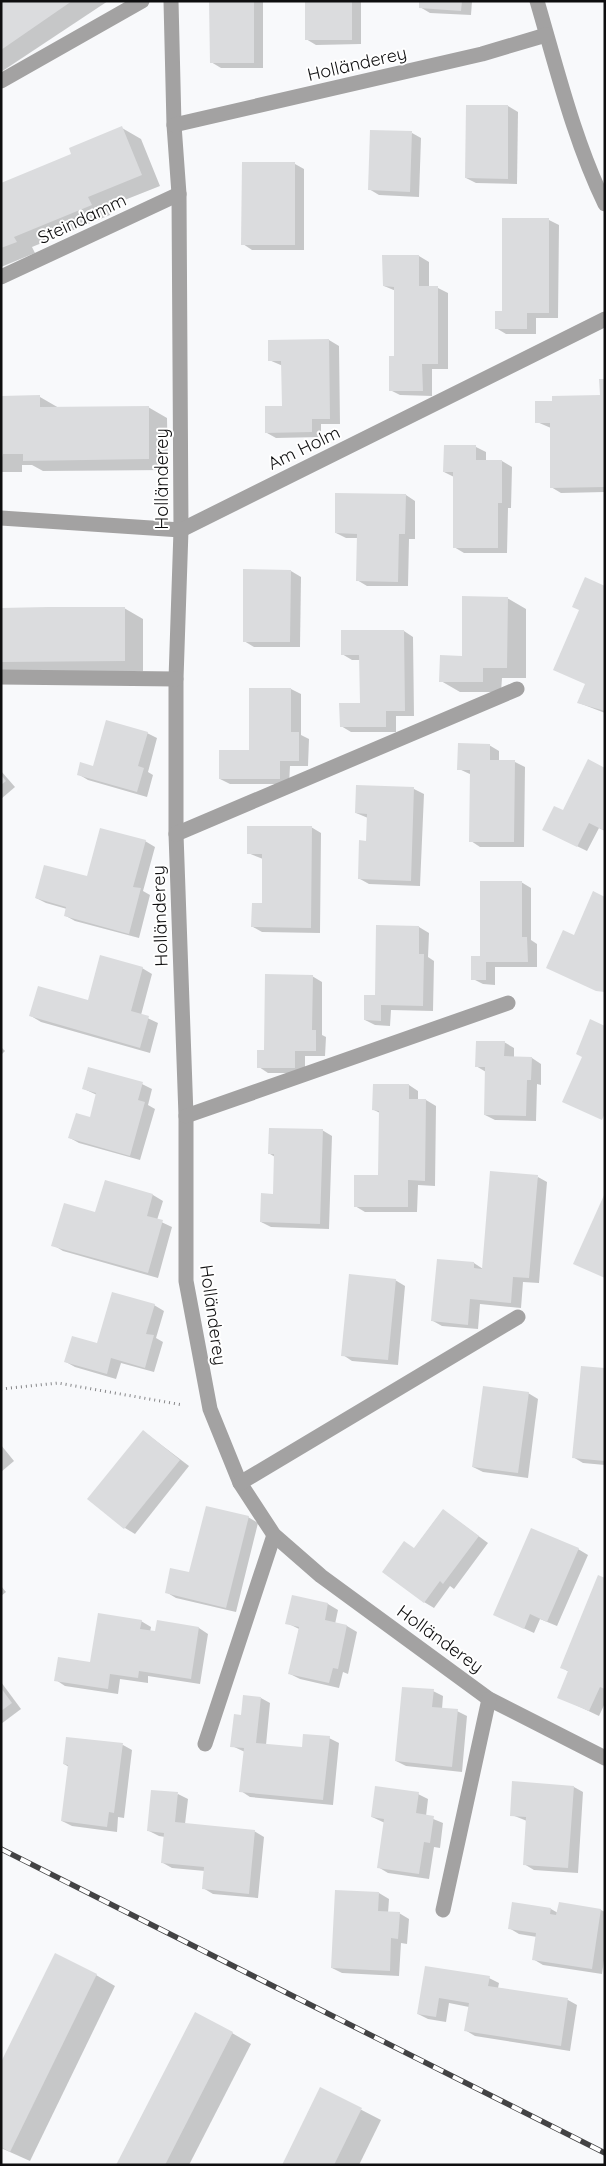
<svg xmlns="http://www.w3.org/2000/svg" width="606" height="2166" font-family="Quicksand,sans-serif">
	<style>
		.shadow { fill: #0003 }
		.building { fill: #dbdcde }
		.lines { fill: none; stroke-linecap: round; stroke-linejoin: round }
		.path { stroke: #858587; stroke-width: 3; stroke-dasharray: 1 4; stroke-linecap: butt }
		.minor { stroke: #a3a2a2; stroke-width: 15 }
		.rail-casing { stroke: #434344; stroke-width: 5.5 }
		.rail { stroke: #fff; stroke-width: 4; stroke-dasharray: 11; stroke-linecap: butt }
		.labels { text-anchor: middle; stroke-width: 4; stroke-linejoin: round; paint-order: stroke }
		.street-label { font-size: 18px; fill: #0e0e0f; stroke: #fff }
	</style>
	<rect width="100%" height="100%" fill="#f8f9fb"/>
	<g class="shadow">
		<polygon points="1,1 108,1 1,72"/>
		<polygon points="211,1 263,1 263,68 221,68 211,62"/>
		<polygon points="306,1 361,1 361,44 316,45 306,39"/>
		<polygon points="421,1 472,1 471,15 430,13 420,7"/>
		<polygon points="508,106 518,112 517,184 476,183 466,178"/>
		<polygon points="122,128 141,139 160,186 107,207 110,215 32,247 35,253 1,267 1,184 72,155"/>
		<polygon points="412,133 421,138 419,197 379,195 369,189"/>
		<polygon points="295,164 304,169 304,250 252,250 243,244"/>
		<polygon points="549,220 559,225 558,318 536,318 536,334 506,334 496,328"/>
		<polygon points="419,256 429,262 429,288 438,288 448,293 448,369 432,369 432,396 400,395 390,390 396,357 396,291 384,286"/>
		<polygon points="329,340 339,346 340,424 321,424 321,437 276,438 267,433 284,407 283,366 269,360"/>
		<polygon points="605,381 605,492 561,493 551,487 551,428 537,422 554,402 601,396"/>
		<polygon points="1,397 40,397 59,408 148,407 167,418 168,470 43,471 32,465 22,465 22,472 1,472"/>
		<polygon points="476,447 486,452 486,461 502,461 512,467 511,508 508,508 507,553 464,553 454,547 454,477 444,472"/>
		<polygon points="406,495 415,501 415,539 409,539 408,586 367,586 357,580 358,538 346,538 336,533"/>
		<polygon points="291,571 301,577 300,647 254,647 244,641"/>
		<polygon points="605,587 605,713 579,703 587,684"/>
		<polygon points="507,598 526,609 526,678 502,678 501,692 460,692 441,681 463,657"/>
		<polygon points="124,608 143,619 143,671 1,672 1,609"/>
		<polygon points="404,631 413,637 414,716 396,716 396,732 351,732 341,726 361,704 361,660 352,660 342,654"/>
		<polygon points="291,689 301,694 301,735 309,739 308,766 290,766 289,784 230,784 220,779 250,751"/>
		<polygon points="147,733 157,738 148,772 153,775 147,797 88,780 78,774 94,767"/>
		<polygon points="489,745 499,751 499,761 515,762 525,767 524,847 480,847 471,841 472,775 459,769"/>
		<polygon points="605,769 605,831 599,828 587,851 554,835 563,812"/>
		<polygon points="1,771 15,787 1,799"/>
		<polygon points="414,789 424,794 420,886 369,884 360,879 367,842 368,818 356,813"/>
		<polygon points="311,827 321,833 320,933 262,932 253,927 263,904 263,859 248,853"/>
		<polygon points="145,841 155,847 143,891 150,895 139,938 75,921 66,916 67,909 46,903 36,898 88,878"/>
		<polygon points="521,882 531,888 531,940 537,944 537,967 495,967 495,985 483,984 473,979 481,957"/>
		<polygon points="419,927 429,933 428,957 434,961 433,1011 391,1010 390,1026 375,1025 365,1020 376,996"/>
		<polygon points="142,968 152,974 141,1015 158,1023 150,1053 41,1022 31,1016 89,1002"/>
		<polygon points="312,976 322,982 322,1035 326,1037 325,1056 305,1056 305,1073 268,1073 259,1067 265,1052"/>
		<polygon points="504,1042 514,1048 514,1058 532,1058 541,1064 541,1085 537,1084 536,1121 495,1120 485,1115 486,1072 476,1066"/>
		<polygon points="1,1047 5,1051 1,1055"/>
		<polygon points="142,1084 152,1089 148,1105 155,1109 140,1160 79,1143 70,1138 91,1119 97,1095 84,1089"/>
		<polygon points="409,1085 418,1091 418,1100 426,1100 436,1106 435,1186 418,1185 417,1212 365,1212 355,1206 379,1176 380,1113 374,1110"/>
		<polygon points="322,1130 332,1136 329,1229 271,1227 261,1222 274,1195 275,1157 270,1154"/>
		<polygon points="538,1177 547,1182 539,1283 523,1282 521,1308 480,1304 478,1329 442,1326 433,1321 474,1263 483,1269"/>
		<polygon points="105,1182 153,1195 163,1201 157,1220 172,1227 158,1278 63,1251 53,1245 96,1214"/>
		<polygon points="395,1280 405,1286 398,1365 352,1361 343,1355"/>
		<polygon points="154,1305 164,1311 156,1338 163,1342 154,1372 121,1363 116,1379 75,1367 66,1362 98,1345"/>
		<polygon points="605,1369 605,1465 583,1463 573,1457"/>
		<polygon points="528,1393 538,1399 528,1478 483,1472 473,1467"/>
		<polygon points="143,1431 189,1466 135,1534 125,1528"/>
		<polygon points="1,1445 14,1461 1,1472"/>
		<polygon points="443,1510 488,1543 454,1589 450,1586 434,1608 424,1602 414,1549"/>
		<polygon points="248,1517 258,1523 236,1612 176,1598 166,1592 190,1574"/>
		<polygon points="578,1549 588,1555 557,1626 540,1619 534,1633 495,1615"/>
		<polygon points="605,1579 605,1703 599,1716 559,1697 569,1672 561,1667"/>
		<polygon points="1,1586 6,1592 1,1596"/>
		<polygon points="293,1596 328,1604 338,1610 335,1624 347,1626 357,1632 348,1674 343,1672 339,1688 300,1679 290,1674 299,1629 287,1623"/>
		<polygon points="141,1621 151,1627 150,1632 199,1628 208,1634 200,1684 148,1676 148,1683 120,1679 118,1694 65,1686 56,1680 91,1663"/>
		<polygon points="1,1682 21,1709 1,1724"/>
		<polygon points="433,1691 443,1696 442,1709 457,1711 467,1716 462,1772 406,1766 396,1761"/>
		<polygon points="261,1698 270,1703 266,1745 303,1749 329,1738 339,1743 333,1805 250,1797 241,1791 245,1752 232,1746 242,1716"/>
		<polygon points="123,1745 132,1750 124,1818 118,1817 117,1832 72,1826 62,1821 69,1767 64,1764"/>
		<polygon points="574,1787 583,1792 578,1873 534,1870 524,1864 527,1821 512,1815"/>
		<polygon points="178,1794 188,1799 185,1824 254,1831 264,1837 258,1898 213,1894 203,1888 205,1871 172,1868 163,1863 165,1837 159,1836 149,1831"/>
		<polygon points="418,1794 428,1799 426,1816 443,1823 440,1848 434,1847 429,1879 388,1873 378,1867 385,1823 372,1817"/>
		<polygon points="379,1893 389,1899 388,1913 399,1913 409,1919 407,1944 401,1943 399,1976 342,1973 332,1968"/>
		<polygon points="551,1909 558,1913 601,1910 605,1912 605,1953 602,1974 543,1965 533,1959 537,1937 519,1934 509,1928"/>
		<polygon points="426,1968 489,1978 499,1983 498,1988 568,2000 577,2005 570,2051 475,2036 465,2030 469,2007 449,2003 446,2022 428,2019 418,2014"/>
		<polygon points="96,1975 115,1986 30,2161 1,2148 1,2065"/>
		<polygon points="232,2033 251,2044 189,2165 117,2165"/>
		<polygon points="321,2089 381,2120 359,2165 284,2165"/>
	</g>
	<g class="building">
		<polygon points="1,1 72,1 1,50"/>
		<polygon points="209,1 254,1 254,63 210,63"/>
		<rect x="305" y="1" width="47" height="39"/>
		<polygon points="419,1 462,1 461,11 419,8"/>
		<polygon points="466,105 508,105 508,179 465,178"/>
		<polygon points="122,126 142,175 88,197 92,205 14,237 17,242 1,248 1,183 71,154 69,148"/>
		<polygon points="370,130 412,131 410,192 368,190"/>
		<polygon points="242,162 295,162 295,245 241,245"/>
		<polygon points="502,218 549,218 549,313 527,313 527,329 495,329 495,311 502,311"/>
		<polygon points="382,255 419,255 419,286 438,286 438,364 422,364 423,391 389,391 389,356 394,356 394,287 383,286"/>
		<polygon points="329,339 330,419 312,419 312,432 265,433 265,406 282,406 281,361 268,361 268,340"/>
		<polygon points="599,379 605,379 605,487 550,488 550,423 535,423 535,401 552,401 552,396 600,395"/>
		<polygon points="40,395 40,407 149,406 149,459 23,461 23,454 3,454 1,461 1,396"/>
		<polygon points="444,445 476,445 476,460 502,460 502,503 498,503 498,548 453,548 453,472 443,472"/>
		<polygon points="335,493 406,494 405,534 399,534 398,582 356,581 357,534 335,533"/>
		<polygon points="243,569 291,570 290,642 243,642"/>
		<polygon points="585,577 605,586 605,711 577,703 585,684 553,670 579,610 572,607"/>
		<polygon points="462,596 508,597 507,668 483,668 483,682 439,682 440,655 462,656"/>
		<polygon points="48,607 125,607 125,661 1,662 1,608"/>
		<polygon points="341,630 404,630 405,711 386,711 386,727 340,727 339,703 360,703 359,655 341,655"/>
		<polygon points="249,688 291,688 291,732 299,732 299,761 280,761 280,779 219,779 219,750 249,750"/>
		<polygon points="106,720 148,732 138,766 144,768 137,792 77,775 80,762 93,766"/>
		<polygon points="458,743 490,744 490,760 515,760 514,842 469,842 470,770 457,770"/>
		<polygon points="588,759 605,768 605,827 603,830 589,823 577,847 542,830 554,806 563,810"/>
		<polygon points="1,775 6,781 1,785"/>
		<polygon points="356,785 414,787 411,881 358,879 359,840 366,841 367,814 355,813"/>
		<polygon points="247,826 312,826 311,928 251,927 252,903 262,903 262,854 247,854"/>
		<polygon points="100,828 146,840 133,887 141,888 129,934 64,916 66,907 35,898 44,865 87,876"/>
		<polygon points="480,881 522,881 522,937 527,937 528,962 486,962 486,980 471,980 471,956 480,956"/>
		<polygon points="593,891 605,897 605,992 596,991 546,968 563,930 574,935"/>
		<polygon points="376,925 419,926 419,954 424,954 423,1006 381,1005 381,1021 364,1020 364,995 375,995"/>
		<polygon points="100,955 143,967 131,1011 149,1016 140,1048 29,1016 38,986 88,1000"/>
		<polygon points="265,974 313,975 312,1030 316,1030 316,1051 295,1051 295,1068 257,1068 257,1050 264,1050"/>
		<polygon points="590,1019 605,1026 605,1113 602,1120 562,1102 582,1057 576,1054"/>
		<polygon points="476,1041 505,1041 504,1056 532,1057 531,1080 527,1080 526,1116 484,1115 485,1067 475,1067"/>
		<polygon points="88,1067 143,1082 138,1100 145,1102 130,1156 68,1138 76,1113 90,1117 96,1093 82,1089"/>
		<polygon points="373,1084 409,1084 409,1099 426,1099 425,1181 408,1180 408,1207 354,1207 354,1175 378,1175 379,1111 372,1110"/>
		<polygon points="269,1128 323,1129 320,1224 260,1222 261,1193 273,1194 274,1154 268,1154"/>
		<polygon points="490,1171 538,1175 529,1278 513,1277 511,1303 470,1299 468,1325 431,1321 437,1259 474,1262 474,1268 482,1269"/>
		<polygon points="105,1180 153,1194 147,1216 163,1220 148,1273 51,1246 64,1203 95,1212"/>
		<polygon points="605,1193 605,1278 573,1264"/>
		<polygon points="349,1274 396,1279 388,1360 341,1356"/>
		<polygon points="112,1292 155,1304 146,1334 154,1335 145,1368 111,1358 107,1374 64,1362 72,1336 97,1343"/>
		<polygon points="581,1366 605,1368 605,1461 572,1458"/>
		<polygon points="483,1386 529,1392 518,1473 472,1467"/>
		<polygon points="143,1430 180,1460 124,1529 87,1499"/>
		<polygon points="206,1506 249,1516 226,1608 165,1593 170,1568 189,1572"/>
		<polygon points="443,1509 479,1536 443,1584 440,1581 424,1603 382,1572 404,1541 414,1548"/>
		<polygon points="531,1528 579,1548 547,1622 530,1614 524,1629 493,1615"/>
		<polygon points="598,1575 605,1578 605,1689 600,1687 589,1711 557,1698 568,1671 560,1668"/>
		<polygon points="292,1595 328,1603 325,1620 347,1625 338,1669 333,1668 329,1683 288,1674 299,1627 285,1624"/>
		<polygon points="98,1613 142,1620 140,1629 155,1631 157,1620 199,1627 191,1679 139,1671 138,1678 110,1674 108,1689 54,1681 58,1657 90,1662"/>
		<polygon points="402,1687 434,1689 432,1707 458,1709 452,1767 395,1761"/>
		<polygon points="1,1688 12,1703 1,1711"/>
		<polygon points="243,1695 261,1697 256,1743 302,1747 303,1734 330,1736 323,1800 239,1792 244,1748 230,1747 234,1714 241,1715"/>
		<polygon points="66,1737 123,1743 114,1813 109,1812 107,1827 61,1821 68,1765 63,1764"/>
		<polygon points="512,1781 574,1786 568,1868 523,1865 526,1817 510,1816"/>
		<polygon points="375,1786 419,1792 416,1813 434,1816 430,1843 424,1842 419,1874 377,1868 384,1819 371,1817"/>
		<polygon points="151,1790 178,1792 175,1822 255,1830 249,1894 202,1889 204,1867 161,1863 164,1833 147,1831"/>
		<polygon points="335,1890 379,1892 378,1911 400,1912 398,1939 391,1938 390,1971 331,1968"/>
		<polygon points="512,1902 551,1908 550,1914 556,1915 559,1902 601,1909 592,1969 532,1960 536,1933 508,1929"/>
		<polygon points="55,1953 97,1974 10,2152 1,2147 1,2062"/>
		<polygon points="425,1966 490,1976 488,1986 568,1998 561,2046 464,2031 469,2003 439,1998 436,2017 417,2014"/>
		<polygon points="195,2012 233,2032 165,2165 116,2165"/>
		<polygon points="320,2087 362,2108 334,2165 282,2165"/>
	</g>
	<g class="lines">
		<polyline class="path" points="1,1389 58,1383 183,1405"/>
		<g class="minor">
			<polyline points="171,1 174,125 179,194 181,530 176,679 176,834 186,1116 186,1281 210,1409 240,1483 274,1535 321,1576 489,1699 605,1758"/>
			<path d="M537 1C557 69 574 140 605 204"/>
			<polyline points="1,81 142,1"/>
			<polyline points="174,125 482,54 546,35"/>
			<polyline points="1,277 179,194"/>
			<polyline points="1,518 181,530 605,319"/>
			<polyline points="1,677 176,679"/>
			<polyline points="176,834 517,689"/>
			<polyline points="186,1116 508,1003"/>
			<polyline points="240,1483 518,1317"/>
			<polyline points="205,1744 274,1535"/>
			<polyline points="443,1910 489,1699"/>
		</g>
		<g class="rail-casing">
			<polyline id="rail" points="1,1849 605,2153"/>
		</g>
		<use href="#rail" class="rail"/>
	</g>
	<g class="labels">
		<g class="street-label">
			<text transform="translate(357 64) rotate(-13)" y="6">Holländerey</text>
			<text transform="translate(82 219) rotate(-25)" y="6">Steindamm</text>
			<text transform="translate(304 448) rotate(-26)" y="6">Am Holm</text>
			<text transform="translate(162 479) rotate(-90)" y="6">Holländerey</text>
			<text transform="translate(160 916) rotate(-92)" y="6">Holländerey</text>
			<text transform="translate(213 1315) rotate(82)" y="6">Holländerey</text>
			<text transform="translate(440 1639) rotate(36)" y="6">Holländerey</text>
		</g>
	</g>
	<rect width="606" height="2166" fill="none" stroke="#0e0e0f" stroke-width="5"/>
</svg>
